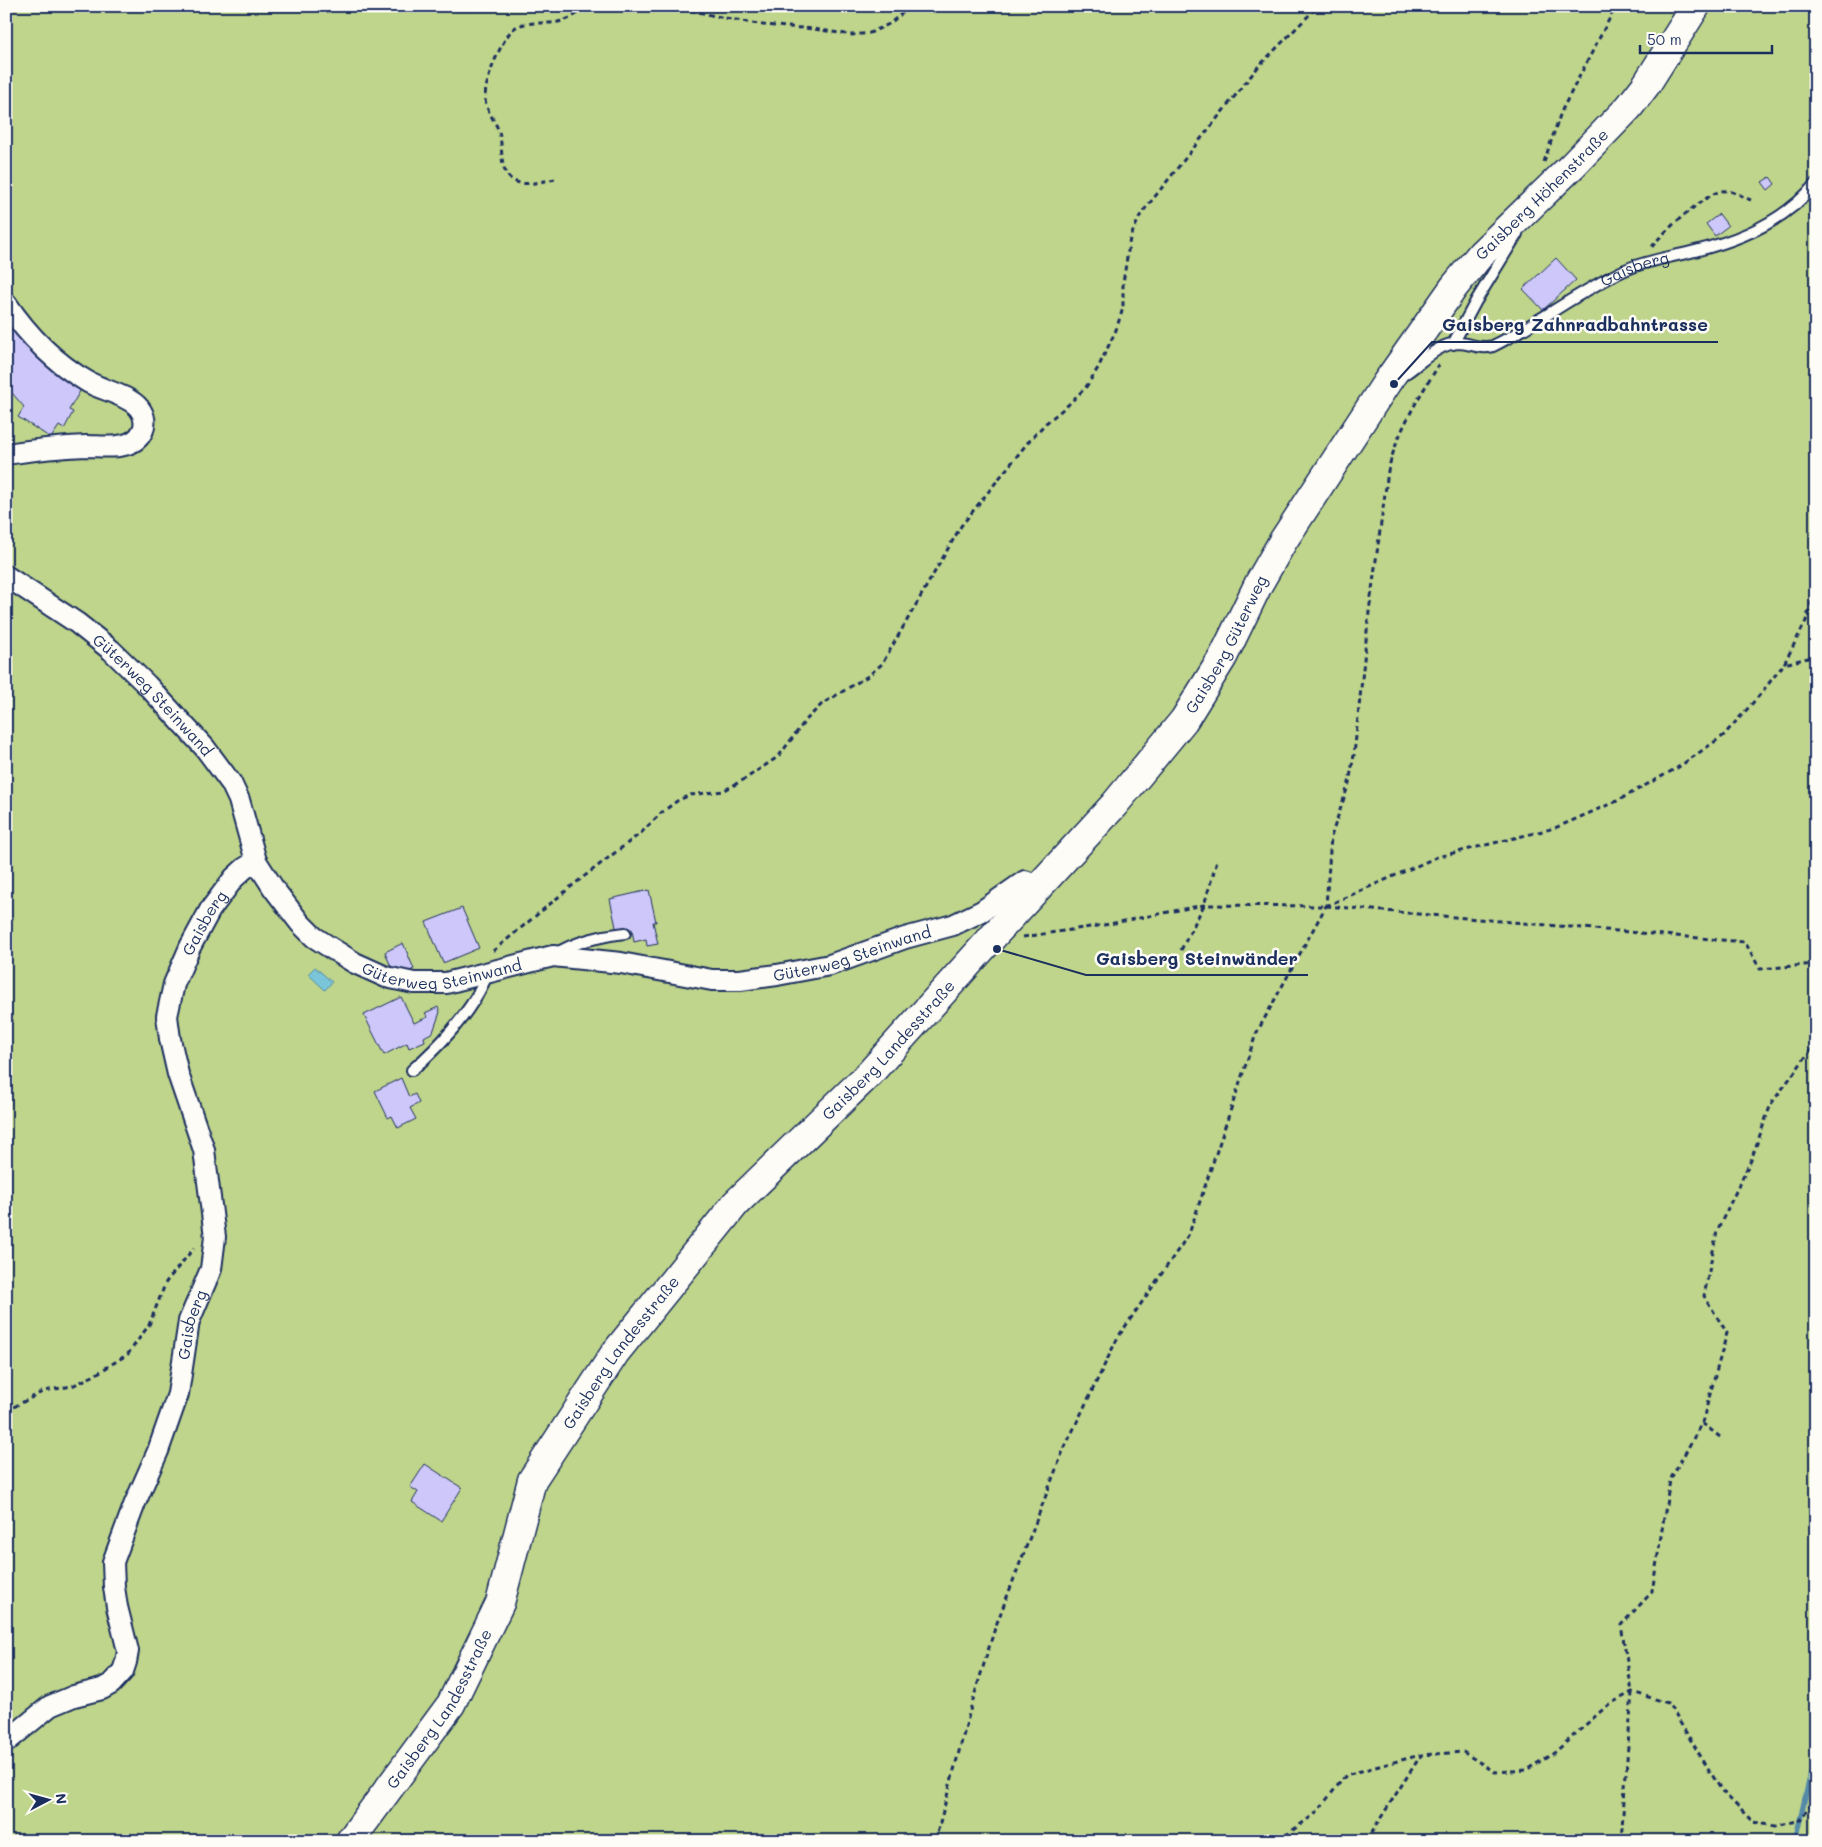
<svg xmlns="http://www.w3.org/2000/svg" width="1822" height="1847" font-family="Mali,sans-serif">
	<style>
		.green { fill: #bfd58b; stroke: #6d8274 }
		.water { fill: #7ac5d9; stroke: #5489a8 }
		.lines { fill: none; stroke-linecap: round; stroke-linejoin: round }
		.stream { stroke: #5489a8; stroke-width: 5 }
		.building { fill: #cec7f9; stroke: #1b2f5e }
		.service-casing { stroke: #1b2f5e; stroke-width: 14 }
		.minor-casing { stroke: #1b2f5e; stroke-width: 24 }
		.secondary-casing { stroke: #1b2f5e; stroke-width: 31 }
		.path { stroke: #1b2f5e; stroke-width: 3; stroke-dasharray: 5 4; stroke-linecap: butt }
		.service { stroke: #fdfcf7; stroke-width: 10 }
		.minor { stroke: #fdfcf7; stroke-width: 20 }
		.secondary { stroke: #fdfcf7; stroke-width: 28 }
		.labels { text-anchor: middle; stroke-width: 5; stroke-linejoin: round; paint-order: stroke }
		.street-label { font-size: 16px; fill: #1b2f5e; stroke: #fdfcf7 }
		.leader { fill: none; stroke: #1b2f5e; stroke-width: 2 }
		.callout-dot { fill: #1b2f5e; stroke: #fdfcf7; stroke-width: 2 }
		.callout-label { font-size: 18px; text-anchor: middle; font-weight: bold; fill: #1b2f5e; stroke: #fdfcf7; stroke-width: 5; stroke-linejoin: round; paint-order: stroke }
	</style>
	<rect width="100%" height="100%" fill="#fdfcf7"/>
	<filter id="ink" filterUnits="userSpaceOnUse"><feTurbulence type="fractalNoise" baseFrequency=".02" numOctaves="2"/><feDisplacementMap in="SourceGraphic" scale="10" xChannelSelector="R" yChannelSelector="G"/><feConvolveMatrix kernelMatrix="1 2 1 2 8 2 1 2 1" color-interpolation-filters="sRGB"/></filter>
	<g filter="url(#ink)">
		<rect class="green" x="6" y="6" width="1810" height="1835"/>
		<polygon class="water" points="315,967 332,982 325,990 308,974"/>
		<g class="lines">
			<polyline class="stream" points="1795,1841 1816,1750"/>
		</g>
		<g class="building">
			<polygon points="461,6 513,6 462,11"/>
			<polygon points="1770,177 1775,184 1768,190 1762,182"/>
			<polygon points="1719,214 1728,226 1715,236 1706,224"/>
			<polygon points="1556,258 1576,280 1543,310 1523,289"/>
			<polygon points="6,325 12,325 83,386 69,410 73,412 64,429 59,426 51,438 18,417 24,407 6,386"/>
			<polygon points="649,890 656,922 653,922 658,944 647,946 646,939 634,942 632,929 617,932 610,899"/>
			<polygon points="462,908 479,948 443,963 426,922"/>
			<polygon points="403,943 414,969 401,975 393,972 385,952"/>
			<polygon points="401,997 414,1023 428,1017 425,1013 438,1007 440,1012 433,1032 424,1037 425,1041 409,1048 407,1043 384,1055 364,1015"/>
			<polygon points="401,1078 409,1097 415,1094 419,1103 410,1108 416,1119 398,1128 392,1116 388,1118 375,1091"/>
			<polygon points="425,1464 462,1488 441,1521 412,1502 418,1492 410,1487"/>
		</g>
		<g class="lines">
			<g class="service-casing">
				<g id="service">
					<polyline points="1453,344 1476,301 1517,234"/>
					<path id="s1" d="M1403 375C1421 364 1436 344 1458 343 1471 343 1480 350 1493 346 1539 323 1579 291 1625 270 1648 260 1672 257 1695 251 1740 240 1787 220 1816 183"/>
					<path d="M556 954C573 942 604 935 625 933"/>
					<path d="M412 1070C439 1047 469 1014 484 982L482 974"/>
				</g>
			</g>
			<g class="minor-casing">
				<g id="minor">
					<path d="M6 303C27 334 55 363 88 382 102 390 128 395 139 408 151 423 142 441 124 445 112 448 98 446 86 446 59 447 33 450 6 454"/>
					<path id="s2" d="M6 576 77 623 111 650 147 685 205 748 231 783 239 800 256 861 274 889 300 923 314 937 331 948 355 963 386 977 414 983H446L553 956 621 963 712 980H740L777 975 830 965 905 938 953 925 982 911 1025 881 1039 887"/>
					<path id="s3" d="M6 1742 50 1706 74 1696 102 1689 111 1684 123 1671 126 1662 128 1651 117 1607 114 1587 113 1562 135 1503 158 1451 178 1394 189 1321 211 1269 215 1237 204 1150 178 1074 170 1039 167 1016 174 984 190 947 210 910 234 878 245 868 256 861"/>
				</g>
			</g>
			<g class="secondary-casing">
				<g id="secondary">
					<path id="s4" d="M350 1841 451 1704 500 1603 532 1480 615 1353 736 1203 870 1073 997 932 1114 805 1184 720 1223 657 1259 583 1283 541 1387 382 1454 287 1481 254 1572 166 1629 107 1646 85 1696 6"/>
				</g>
			</g>
			<g class="path">
				<polyline points="673,6 715,16 763,25 814,29 852,35 870,33 889,24 911,6"/>
				<polyline points="1544,162 1561,112 1616,6"/>
				<path d="M555 179C543 181 526 187 514 181 499 173 503 151 500 136 498 123 485 111 485 98 485 80 500 44 511 31 522 19 544 25 558 22 570 20 579 12 588 6"/>
				<path d="M1652 247C1660 234 1708 192 1722 191 1731 189 1743 197 1751 200"/>
				<polyline points="1816,584 1806,621 1784,664 1816,656"/>
				<polyline points="1326,906 1437,857 1555,828 1617,801 1677,768 1723,736 1758,697 1784,664"/>
				<polyline points="1023,937 1104,925 1204,905 1326,906 1745,942 1760,969 1816,964"/>
				<polyline points="1181,950 1204,905 1217,861"/>
				<polyline points="493,951 573,885 642,832 661,813 677,801 690,795 723,791 745,779 779,756 805,721 822,704 868,676 882,664 961,526 1029,441 1046,423 1068,405 1086,387 1098,368 1116,330 1123,308 1123,283 1130,238 1141,214 1258,67 1318,6"/>
				<polyline points="6,1411 44,1391 72,1386 93,1376 128,1354 149,1325 166,1282 194,1248"/>
				<polyline points="1702,1423 1720,1437"/>
				<path d="M935 1841 972 1703 995 1628 1063 1451 1118 1337 1189 1234 1256 1034 1326 906 1331 837 1349 783 1354 755 1369 612 1388 471C1397 432 1418 398 1439 365"/>
				<polyline points="1278,1841 1316,1813 1346,1775 1420,1755"/>
				<polyline points="1366,1841 1421,1755 1463,1752 1495,1772 1526,1770 1554,1753 1608,1705 1632,1692 1668,1703 1722,1791 1753,1822 1775,1826 1800,1820 1816,1797"/>
				<polyline points="1621,1841 1632,1692 1621,1625 1652,1592 1670,1480 1702,1423 1727,1333 1704,1296 1717,1231 1751,1160 1771,1104 1816,1043"/>
			</g>
			<use href="#service" class="service"/>
			<use href="#minor" class="minor"/>
			<use href="#secondary" class="secondary"/>
		</g>
	</g>
	<g class="labels">
		<g class="street-label">
			<text dy="6" stroke="none"><textPath href="#s4" startOffset="2052">Gaisberg Höhenstraße</textPath></text>
			<text dy="6" stroke="none"><textPath href="#s1" startOffset="262">Gaisberg</textPath></text>
			<text dy="6" stroke="none"><textPath href="#s4" startOffset="1500">Gaisberg Güterweg</textPath></text>
			<text dy="6" stroke="none"><textPath href="#s2" startOffset="190">Güterweg Steinwand</textPath></text>
			<text dy="6" stroke="none"><textPath href="#s3" startOffset="922">Gaisberg</textPath></text>
			<text dy="6" stroke="none"><textPath href="#s2" startOffset="1044">Güterweg Steinwand</textPath></text>
			<text dy="6" stroke="none"><textPath href="#s2" startOffset="625">Güterweg Steinwand</textPath></text>
			<text dy="6" stroke="none"><textPath href="#s4" startOffset="970">Gaisberg Landesstraße</textPath></text>
			<text dy="6" stroke="none"><textPath href="#s3" startOffset="502">Gaisberg</textPath></text>
			<text dy="6" stroke="none"><textPath href="#s4" startOffset="565">Gaisberg Landesstraße</textPath></text>
			<text dy="6" stroke="none"><textPath href="#s4" startOffset="160">Gaisberg Landesstraße</textPath></text>
		</g>
	</g>
	<path class="leader" d="M1394 384L1432 342H1718M997 949L1086 975H1308"/>
	<g class="callout-dot">
		<circle cx="1394" cy="384" r="5"/>
		<circle cx="997" cy="949" r="5"/>
	</g>
	<g class="callout-label">
		<text x="1575" y="331">Gaisberg Zahnradbahntrasse</text>
		<text x="1197" y="965">Gaisberg Steinwänder</text>
	</g>
	<rect width="1822" height="1847" fill="none" stroke="#fdfcf7" stroke-width="25"/>
	<rect x="12" y="12" width="1797" height="1822" fill="none" stroke="#1b2f5e" stroke-width="2" filter="url(#ink)"/>
	<g transform="translate(48 1800) rotate(84)" stroke="#fdfcf7" stroke-width="4" paint-order="stroke">
	<path d="M0-4L9 19L0 12L-9 19Z" fill="#1b2f5e"/>
	<text y="-8" font-size="14" font-weight="bold" text-anchor="middle" fill="#1b2f5e">N</text>
	</g>
	<path d="M1640 45v8h132v-8" fill="none" stroke="#1b2f5e" stroke-width="2.5"/>
	<text x="1647" y="45" font-size="15" fill="#1b2f5e" stroke="#fdfcf7" stroke-width="4" paint-order="stroke">50 m</text>
</svg>
